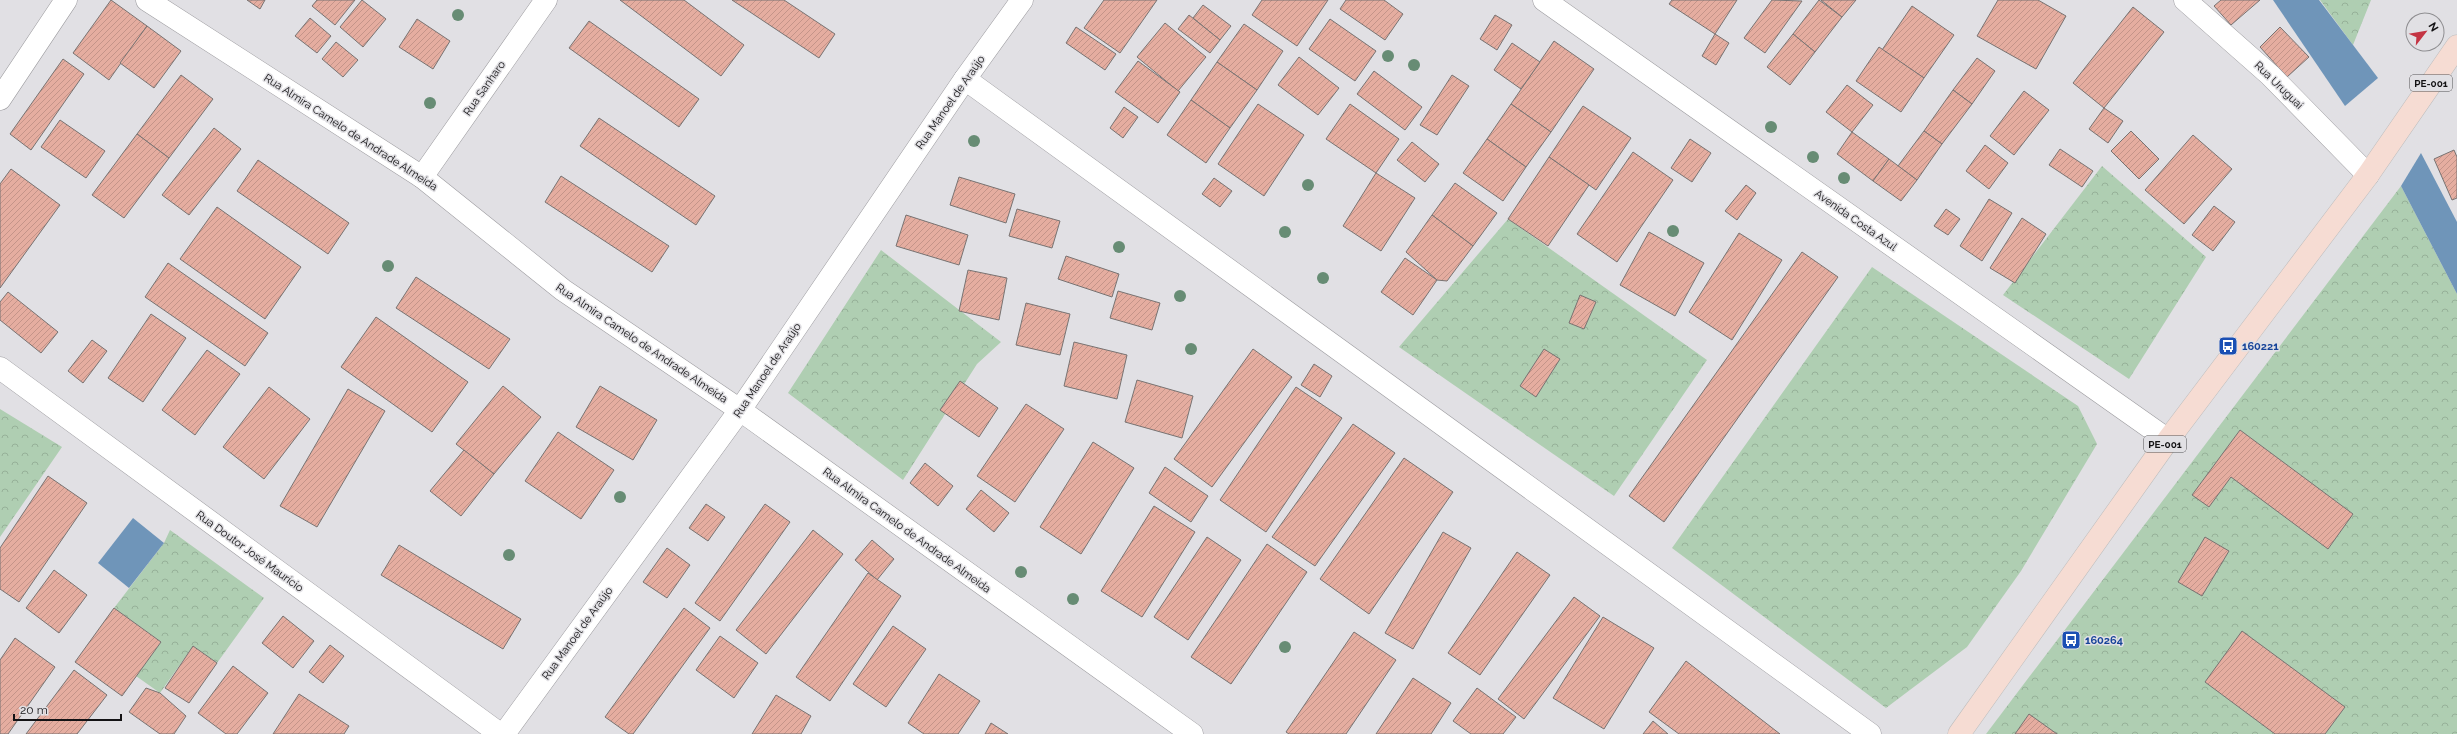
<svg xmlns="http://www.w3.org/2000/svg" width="2457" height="734" font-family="Raleway,sans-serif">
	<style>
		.forest { fill: url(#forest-crowns) }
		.water { fill: #6f95b9 }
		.building { fill: url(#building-hatch); stroke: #787372 }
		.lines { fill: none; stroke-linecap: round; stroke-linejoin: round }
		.minor-casing { stroke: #9d9ca0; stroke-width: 23 }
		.tertiary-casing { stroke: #9d9ca0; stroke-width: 23 }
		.primary-casing { stroke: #bdbdbd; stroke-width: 23 }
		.minor { stroke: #fff; stroke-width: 22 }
		.tertiary { stroke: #fff; stroke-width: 22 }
		.primary { stroke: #f6dcd3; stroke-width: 22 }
		.tree { fill: #678c74 }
		.labels { text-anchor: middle; stroke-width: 3; stroke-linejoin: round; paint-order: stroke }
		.shield { fill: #e1e0e4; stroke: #515052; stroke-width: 1 }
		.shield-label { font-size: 10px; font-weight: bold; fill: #131214 }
		.street-label { font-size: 11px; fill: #131214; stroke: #e1e0e4 }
		.transit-label { font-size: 11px; font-weight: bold; fill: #164399; stroke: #e1e0e4; text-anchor: start }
	</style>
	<defs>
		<pattern id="forest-crowns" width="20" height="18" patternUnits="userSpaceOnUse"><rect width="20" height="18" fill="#afceb2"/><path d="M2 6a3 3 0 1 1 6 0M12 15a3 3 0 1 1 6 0" fill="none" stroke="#96b098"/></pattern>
		<pattern id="building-hatch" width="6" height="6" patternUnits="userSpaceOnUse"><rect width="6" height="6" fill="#e5ada0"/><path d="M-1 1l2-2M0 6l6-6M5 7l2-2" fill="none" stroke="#c49489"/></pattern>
	</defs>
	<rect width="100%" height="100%" fill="#e1e0e4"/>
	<g class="forest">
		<polygon points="2320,0 2371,0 2353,45"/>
		<polygon points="2102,166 2206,257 2129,379 2003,295"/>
		<polygon points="2401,186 2457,294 2457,734 1986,734"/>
		<polygon points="1508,219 1707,360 1614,496 1399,347"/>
		<polygon points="881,250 1001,342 977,364 903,480 788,393"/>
		<polygon points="1872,267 2078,406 2097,444 2021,571 1967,647 1886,708 1672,548"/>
		<polygon points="0,409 62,447 0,537"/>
		<polygon points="170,530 264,598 217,663 193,646 160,693 136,676 161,642 114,608 164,543"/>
	</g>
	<g class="water">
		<polygon points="2273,0 2319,0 2378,78 2345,106"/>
		<polygon points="2421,153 2457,222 2457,294 2401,186"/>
		<polygon points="133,518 164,543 129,588 98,563"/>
	</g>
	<g class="building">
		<polygon points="111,0 147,26 109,80 73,53"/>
		<polygon points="247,0 265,0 260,9"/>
		<polygon points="317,0 355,0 335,25 312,6"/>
		<polygon points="362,0 386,19 363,47 340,27"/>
		<polygon points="620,0 684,0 744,45 721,76"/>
		<polygon points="732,0 784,0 835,34 819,58"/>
		<polygon points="1104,0 1157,0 1120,53 1084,28"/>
		<polygon points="1262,0 1328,0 1297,46 1252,15"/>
		<polygon points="1346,0 1384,0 1403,14 1385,40 1340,9"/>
		<polygon points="1672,0 1737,0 1715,34 1669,4"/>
		<polygon points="1772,0 1802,1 1765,53 1744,38"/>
		<polygon points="1819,0 1842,17 1815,52 1793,34"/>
		<polygon points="1821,0 1856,0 1842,17"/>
		<polygon points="1998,0 2038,0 2066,16 2036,69 1977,36"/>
		<polygon points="2221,0 2260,0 2231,25 2214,6"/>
		<polygon points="1203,5 1231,26 1220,40 1193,18"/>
		<polygon points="1912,6 1954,35 1924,78 1882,50"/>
		<polygon points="2133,7 2164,32 2104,108 2073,83"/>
		<polygon points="1189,15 1220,40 1210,53 1178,29"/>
		<polygon points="1495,15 1512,25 1497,50 1480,39"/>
		<polygon points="310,18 331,36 317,53 295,36"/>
		<polygon points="417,19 450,41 433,69 399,47"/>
		<polygon points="1330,19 1376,51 1355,81 1309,49"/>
		<polygon points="589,21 699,99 679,127 569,48"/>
		<polygon points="1165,23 1206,57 1178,91 1137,57"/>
		<polygon points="1244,24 1283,51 1257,90 1217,62"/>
		<polygon points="147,26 181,51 154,88 120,63"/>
		<polygon points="1076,27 1116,54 1105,70 1066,43"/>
		<polygon points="2280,27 2309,57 2287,77 2260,47"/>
		<polygon points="1715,34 1729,43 1716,65 1702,56"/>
		<polygon points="1793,34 1815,52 1790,85 1767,67"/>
		<polygon points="1554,41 1594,69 1551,132 1511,104"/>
		<polygon points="336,42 358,60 343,77 322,59"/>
		<polygon points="1512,43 1540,62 1521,89 1494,70"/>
		<polygon points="1879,47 1924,78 1901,112 1856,81"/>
		<polygon points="1299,57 1339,88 1318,115 1278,85"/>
		<polygon points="1977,58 1995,71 1972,104 1953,90"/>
		<polygon points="63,59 84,74 31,150 10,134"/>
		<polygon points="1138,61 1180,92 1158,123 1115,92"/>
		<polygon points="1217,62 1257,90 1230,128 1191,100"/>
		<polygon points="1374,71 1422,107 1405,130 1357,94"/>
		<polygon points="181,75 213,99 169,158 137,134"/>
		<polygon points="1452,75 1469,86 1437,135 1420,125"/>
		<polygon points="1847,85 1873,105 1852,132 1826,112"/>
		<polygon points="1953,90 1972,104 1942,144 1924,131"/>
		<polygon points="2024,91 2049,110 2014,155 1990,136"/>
		<polygon points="1191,100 1230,128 1206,163 1167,135"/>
		<polygon points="1258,104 1304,135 1264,196 1218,164"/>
		<polygon points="1350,104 1399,139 1376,173 1326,139"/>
		<polygon points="1511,104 1551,132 1526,167 1487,139"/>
		<polygon points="1583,106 1631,138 1596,190 1549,157"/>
		<polygon points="1124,107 1138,117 1123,138 1110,128"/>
		<polygon points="2104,108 2123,121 2108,143 2089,129"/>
		<polygon points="599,118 715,196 696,225 580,146"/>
		<polygon points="60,120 105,151 86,178 41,147"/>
		<polygon points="214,128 241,149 189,215 162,195"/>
		<polygon points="1924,131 1942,144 1917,180 1898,166"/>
		<polygon points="2131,131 2159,159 2139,179 2111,151"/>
		<polygon points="1852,132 1889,159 1873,181 1837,154"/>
		<polygon points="137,134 169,158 124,218 92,195"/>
		<polygon points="2193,135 2232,169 2184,224 2145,190"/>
		<polygon points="1487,139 1526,167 1503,201 1463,173"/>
		<polygon points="1690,139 1711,153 1692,182 1671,168"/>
		<polygon points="1412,142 1439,164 1425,182 1397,160"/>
		<polygon points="1985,145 2008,163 1989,189 1966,171"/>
		<polygon points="2060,149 2093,171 2082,187 2049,165"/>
		<polygon points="2454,150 2457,157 2457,198 2452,200 2434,159"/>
		<polygon points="1633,152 1673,180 1617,262 1577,234"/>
		<polygon points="1549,157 1589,185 1548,246 1508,219"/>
		<polygon points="1889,159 1917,180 1901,201 1873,181"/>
		<polygon points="258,160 349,223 328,254 237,191"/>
		<polygon points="11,169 60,205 0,288 0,184"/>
		<polygon points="1376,173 1415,198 1381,251 1343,226"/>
		<polygon points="561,176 669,246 652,272 545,202"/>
		<polygon points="959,177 1015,194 1006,223 950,205"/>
		<polygon points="1214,178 1232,191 1220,207 1202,194"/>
		<polygon points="1455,183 1497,213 1473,246 1432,215"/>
		<polygon points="1746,185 1756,193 1737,220 1725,211"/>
		<polygon points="1989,199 2012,213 1982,261 1960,246"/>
		<polygon points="2214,206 2235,222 2213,251 2192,235"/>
		<polygon points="217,207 301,267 265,319 180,259"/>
		<polygon points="1017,209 1060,221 1052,248 1009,236"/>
		<polygon points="1946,209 1960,219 1948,235 1934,226"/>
		<polygon points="906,215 968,235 959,265 896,246"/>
		<polygon points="1432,215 1473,246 1447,281 1437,280 1406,252"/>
		<polygon points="2022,218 2046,234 2015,283 1990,268"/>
		<polygon points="1649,232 1704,263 1675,316 1620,285"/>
		<polygon points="1739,233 1782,260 1732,340 1689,312"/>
		<polygon points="1802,252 1838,277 1664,522 1629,496"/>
		<polygon points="1066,256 1119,274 1112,297 1058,279"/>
		<polygon points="1405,258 1437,280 1413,315 1381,292"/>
		<polygon points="168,263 268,333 245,366 145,297"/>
		<polygon points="968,270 1007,278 999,320 959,311"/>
		<polygon points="416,277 510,339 489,369 396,308"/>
		<polygon points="1118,291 1160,303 1152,330 1110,318"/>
		<polygon points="8,292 58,332 41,353 0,320 0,302"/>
		<polygon points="1580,295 1596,302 1584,329 1569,323"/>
		<polygon points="1026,303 1070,314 1060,355 1016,345"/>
		<polygon points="151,314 186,338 143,402 108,378"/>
		<polygon points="376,317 468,382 432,432 341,367"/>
		<polygon points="92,340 107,351 83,383 68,371"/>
		<polygon points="1074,342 1127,355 1117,399 1064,386"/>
		<polygon points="1253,349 1292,377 1212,487 1174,459"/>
		<polygon points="1544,349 1560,359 1536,397 1520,386"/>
		<polygon points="207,350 240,374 195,435 162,410"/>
		<polygon points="1314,364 1332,376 1320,397 1301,385"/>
		<polygon points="1137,380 1193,396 1182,438 1125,422"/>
		<polygon points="960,381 998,408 979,437 940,410"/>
		<polygon points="503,386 541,417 494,474 456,444"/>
		<polygon points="600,386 657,420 633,460 576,427"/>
		<polygon points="269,387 310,419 264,479 223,447"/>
		<polygon points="1296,387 1342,418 1266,532 1220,500"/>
		<polygon points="348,389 385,411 317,527 280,506"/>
		<polygon points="1026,404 1064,429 1015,502 977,476"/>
		<polygon points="1353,424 1395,453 1315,566 1272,537"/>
		<polygon points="2240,430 2353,514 2328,549 2231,477 2209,507 2192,495"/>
		<polygon points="558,432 614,470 581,519 525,481"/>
		<polygon points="1093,442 1134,468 1081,554 1040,527"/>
		<polygon points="464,450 494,474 461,516 430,491"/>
		<polygon points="1404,458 1453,492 1369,614 1320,579"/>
		<polygon points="925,463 953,486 938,506 910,483"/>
		<polygon points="1165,467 1208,496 1191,522 1149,493"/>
		<polygon points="48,476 87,503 19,602 0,589 0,548"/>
		<polygon points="981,490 1009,513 994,532 966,509"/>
		<polygon points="706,504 725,517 708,541 689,528"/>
		<polygon points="765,504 790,522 720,621 695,603"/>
		<polygon points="1154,506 1195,532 1142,617 1101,591"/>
		<polygon points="813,530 843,554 766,654 736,630"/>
		<polygon points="1443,532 1471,548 1413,649 1385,633"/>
		<polygon points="1207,537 1241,560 1188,640 1154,617"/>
		<polygon points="2205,537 2229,551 2202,596 2178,582"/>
		<polygon points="872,540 894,559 877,580 855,560"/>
		<polygon points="1267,544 1307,572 1231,684 1191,657"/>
		<polygon points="399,545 521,619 503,649 381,575"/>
		<polygon points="667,548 690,565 667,598 643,582"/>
		<polygon points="1517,552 1550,575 1480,675 1448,653"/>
		<polygon points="54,570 87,595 59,633 26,608"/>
		<polygon points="868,573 901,596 830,701 796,677"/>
		<polygon points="1574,597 1600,616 1524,719 1498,699"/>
		<polygon points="114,608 161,642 122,696 75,662"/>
		<polygon points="684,608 710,628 633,734 629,734 605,717"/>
		<polygon points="283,616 314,641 293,668 262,643"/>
		<polygon points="1603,617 1654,648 1604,729 1553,698"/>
		<polygon points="893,626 926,649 886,707 853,684"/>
		<polygon points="2242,631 2345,707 2325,734 2275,734 2205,682"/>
		<polygon points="1354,632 1396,660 1346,734 1289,734 1286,732"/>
		<polygon points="720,636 758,663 734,698 696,670"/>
		<polygon points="15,638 55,667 8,734 0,734 0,660"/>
		<polygon points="330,645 344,656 323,683 309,672"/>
		<polygon points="193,646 217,663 189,703 165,688"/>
		<polygon points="1686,661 1780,734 1679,734 1649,712"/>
		<polygon points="233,666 268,693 237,734 226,734 198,713"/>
		<polygon points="74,670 107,695 77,734 26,734"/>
		<polygon points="939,674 980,701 958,734 924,734 908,723"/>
		<polygon points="1413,678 1451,703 1431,734 1376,734"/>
		<polygon points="146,688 160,693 186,716 174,734 160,734 129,712"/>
		<polygon points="1477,688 1516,717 1503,734 1471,734 1453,721"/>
		<polygon points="299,694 349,726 344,734 273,734"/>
		<polygon points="776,695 811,716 801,734 752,734"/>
		<polygon points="2029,714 2057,734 2015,734"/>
		<polygon points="1653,721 1668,734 1643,734"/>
		<polygon points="991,723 1008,734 985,734"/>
	</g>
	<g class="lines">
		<g class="minor-casing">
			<g id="minor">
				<polyline points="147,0 422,177 563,290 740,410 1192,734"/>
				<polyline points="2185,0 2270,75 2368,175"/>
				<polyline points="965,79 1870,734"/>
				<polyline points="0,99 66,0"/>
				<polyline points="422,177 546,0"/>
				<polyline points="0,368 500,734"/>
			</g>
		</g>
		<g class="tertiary-casing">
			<g id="tertiary">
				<polyline points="1544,0 2168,440"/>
				<polyline points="504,734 740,410 965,79 1022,0"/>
			</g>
		</g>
		<g class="primary-casing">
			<polyline id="primary" points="1959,734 2168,440 2368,175 2457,46"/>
		</g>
		<use href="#minor" class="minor"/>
		<use href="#tertiary" class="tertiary"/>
		<use href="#primary" class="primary"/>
	</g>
	<g class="tree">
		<circle cx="458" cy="15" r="6"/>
		<circle cx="1388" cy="56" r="6"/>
		<circle cx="1414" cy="65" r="6"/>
		<circle cx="430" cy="103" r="6"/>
		<circle cx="1771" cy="127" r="6"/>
		<circle cx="974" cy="141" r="6"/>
		<circle cx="1813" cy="157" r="6"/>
		<circle cx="1844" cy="178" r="6"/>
		<circle cx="1308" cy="185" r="6"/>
		<circle cx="1673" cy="231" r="6"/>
		<circle cx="1285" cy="232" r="6"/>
		<circle cx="1119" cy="247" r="6"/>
		<circle cx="388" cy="266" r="6"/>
		<circle cx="1323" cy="278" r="6"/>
		<circle cx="1180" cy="296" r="6"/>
		<circle cx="1191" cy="349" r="6"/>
		<circle cx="620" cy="497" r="6"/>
		<circle cx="509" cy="555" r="6"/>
		<circle cx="1021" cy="572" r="6"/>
		<circle cx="1073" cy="599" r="6"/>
		<circle cx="1285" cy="647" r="6"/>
	</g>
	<defs>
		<g id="bus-square" transform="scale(1)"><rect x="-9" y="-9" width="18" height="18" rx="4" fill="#1a4fb4" stroke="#e1e0e4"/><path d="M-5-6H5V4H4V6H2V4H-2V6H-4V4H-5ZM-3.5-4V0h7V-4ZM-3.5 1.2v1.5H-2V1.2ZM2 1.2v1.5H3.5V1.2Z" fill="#fff"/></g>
	</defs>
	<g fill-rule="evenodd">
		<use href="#bus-square" x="2228" y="346"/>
		<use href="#bus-square" x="2071" y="640"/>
	</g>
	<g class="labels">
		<g class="shield">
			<rect x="2410" y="75" width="42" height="16" rx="3"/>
			<rect x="2144" y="436" width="42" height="16" rx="3"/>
		</g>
		<g class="shield-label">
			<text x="2431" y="87">PE-001</text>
			<text x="2165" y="448">PE-001</text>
		</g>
		<g class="street-label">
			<text transform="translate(2279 85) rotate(44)" y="4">Rua Uruguai</text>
			<text transform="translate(484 88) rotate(-55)" y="4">Rua Sanharo</text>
			<text transform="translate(950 102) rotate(-55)" y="4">Rua Manoel de Araújo</text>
			<text transform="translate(351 132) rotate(33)" y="4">Rua Almira Camelo de Andrade Almeida</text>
			<text transform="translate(1856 220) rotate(35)" y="4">Avenida Costa Azul</text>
			<text transform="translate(642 343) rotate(34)" y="4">Rua Almira Camelo de Andrade Almeida</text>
			<text transform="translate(767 370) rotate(-56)" y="4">Rua Manoel de Araújo</text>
			<text transform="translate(907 530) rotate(36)" y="4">Rua Almira Camelo de Andrade Almeida</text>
			<text transform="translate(250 551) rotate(36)" y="4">Rua Doutor José Maurício</text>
			<text transform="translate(577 633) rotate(-54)" y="4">Rua Manoel de Araújo</text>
		</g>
		<g class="transit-label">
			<text x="2242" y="350">160221</text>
			<text x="2085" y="644">160264</text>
		</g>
	</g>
	<g transform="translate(2425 32) rotate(59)"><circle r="19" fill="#e1e0e4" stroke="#8f8e91"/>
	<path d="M0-3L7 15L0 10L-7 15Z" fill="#c43443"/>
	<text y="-6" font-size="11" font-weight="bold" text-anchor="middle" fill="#131214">N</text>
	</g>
	<path d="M14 714v6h107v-6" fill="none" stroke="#131214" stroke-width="2"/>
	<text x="20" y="714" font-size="12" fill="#131214" stroke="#e1e0e4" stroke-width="3" paint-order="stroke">20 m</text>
</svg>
